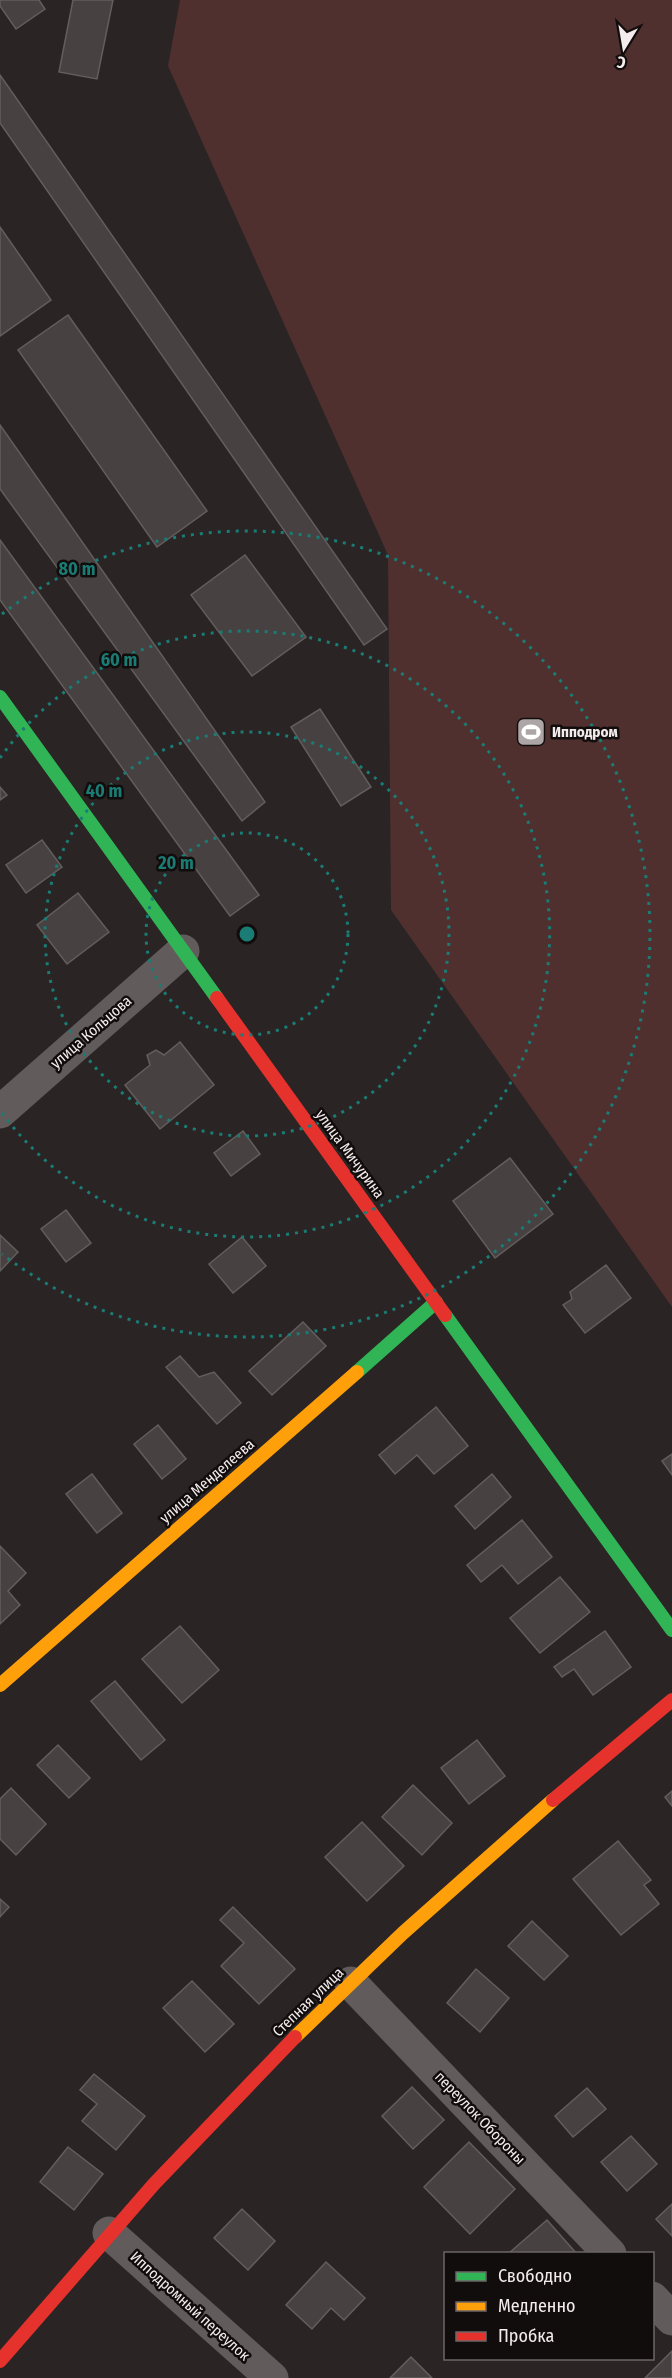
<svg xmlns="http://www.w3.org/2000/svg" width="672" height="2378" font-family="'Fira Sans Condensed',sans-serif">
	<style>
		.green { fill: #50302f }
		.building { fill: #474241; stroke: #635e5e; stroke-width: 1.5 }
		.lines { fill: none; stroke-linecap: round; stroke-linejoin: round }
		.street { stroke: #625b5b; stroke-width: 33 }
		.fast { stroke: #30b455; stroke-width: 14 }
		.slow { stroke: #ff9f0a; stroke-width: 14 }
		.jam { stroke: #e5322d; stroke-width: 14 }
		.ring { fill: none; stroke: #1a7c74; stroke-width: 3; stroke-dasharray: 3 6 }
		.labels { text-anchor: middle; stroke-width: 5; stroke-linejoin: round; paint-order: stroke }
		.poi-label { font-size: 15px; font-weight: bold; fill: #f4ecec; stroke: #120d0d; text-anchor: start }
		.street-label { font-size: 15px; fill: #f4ecec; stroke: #120d0d }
		.centre { fill: #1a7c74; stroke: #120d0d; stroke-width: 3 }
		.ring-label { font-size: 18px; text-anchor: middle; font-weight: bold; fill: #1a7c74; stroke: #120d0d; stroke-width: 5; stroke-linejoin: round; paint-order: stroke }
	</style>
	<rect width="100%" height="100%" fill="#2a2424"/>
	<polygon class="green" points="180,0 672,0 672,1307 391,910 388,555 168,66"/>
	<g class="building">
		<polygon points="0,0 39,0 45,9 16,29 0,6"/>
		<polygon points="73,0 113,0 97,79 59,72"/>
		<polygon points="0,75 387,629 364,645 0,123"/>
		<polygon points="0,227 51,300 0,336"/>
		<polygon points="68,315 207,511 157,547 18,350"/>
		<polygon points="0,425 265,802 242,821 0,489"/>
		<polygon points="0,540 259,895 230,916 0,600"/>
		<polygon points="245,555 306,637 252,676 191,595"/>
		<polygon points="320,709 371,787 341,806 291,727"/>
		<polygon points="0,787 7,795 0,800"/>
		<polygon points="42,840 62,867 26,893 6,865"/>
		<polygon points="78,893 109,932 67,964 37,925"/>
		<polygon points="180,1042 214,1085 160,1129 125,1085 150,1065 147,1055 156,1050 164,1055"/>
		<polygon points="243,1131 260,1154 231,1176 214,1153"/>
		<polygon points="510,1158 553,1214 495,1258 453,1201"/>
		<polygon points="66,1210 91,1243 66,1262 41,1229"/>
		<polygon points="0,1235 18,1252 0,1271"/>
		<polygon points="242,1237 266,1266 233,1293 209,1264"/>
		<polygon points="606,1265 631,1298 585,1333 563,1305 572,1299 570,1292"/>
		<polygon points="303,1322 326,1346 272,1395 249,1371"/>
		<polygon points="180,1356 199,1377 214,1372 241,1403 217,1424 166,1367"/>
		<polygon points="436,1407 468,1446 434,1474 417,1455 395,1474 379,1455"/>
		<polygon points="158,1425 186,1459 162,1479 134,1444"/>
		<polygon points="672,1454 672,1475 662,1461"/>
		<polygon points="92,1474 122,1513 97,1533 66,1494"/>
		<polygon points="492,1474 511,1497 475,1529 455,1506"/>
		<polygon points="522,1520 552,1557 518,1584 502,1565 481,1582 467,1565"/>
		<polygon points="0,1546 26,1573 8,1591 20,1605 0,1624"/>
		<polygon points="560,1577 590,1612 540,1653 510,1618"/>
		<polygon points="180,1626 219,1670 182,1703 142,1659"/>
		<polygon points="605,1631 631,1667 593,1695 574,1669 562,1677 554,1667"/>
		<polygon points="115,1681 165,1740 141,1760 91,1701"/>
		<polygon points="477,1740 505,1776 469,1804 441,1768"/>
		<polygon points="58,1745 90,1778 69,1798 37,1765"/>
		<polygon points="413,1785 452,1823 422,1855 382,1817"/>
		<polygon points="11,1788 46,1824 16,1855 0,1839 0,1799"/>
		<polygon points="672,1791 672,1806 665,1797"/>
		<polygon points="362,1822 404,1866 367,1901 325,1857"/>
		<polygon points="618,1841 651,1880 644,1885 659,1904 621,1935 573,1879"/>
		<polygon points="0,1899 9,1907 0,1917"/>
		<polygon points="233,1907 295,1969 259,2004 221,1966 244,1943 220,1920"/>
		<polygon points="532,1921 568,1956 544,1980 508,1946"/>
		<polygon points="476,1969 509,1998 480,2032 447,2003"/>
		<polygon points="192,1981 234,2024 205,2052 163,2008"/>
		<polygon points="94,2074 145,2116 116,2150 82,2121 97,2104 80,2090"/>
		<polygon points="412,2087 444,2120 413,2149 382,2116"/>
		<polygon points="587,2088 606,2109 573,2137 555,2116"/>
		<polygon points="631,2136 657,2164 627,2191 601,2162"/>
		<polygon points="469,2142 515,2189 470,2234 424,2187"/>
		<polygon points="68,2147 103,2174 74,2210 40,2182"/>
		<polygon points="672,2204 672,2236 656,2219"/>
		<polygon points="242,2209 275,2241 248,2270 214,2238"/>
		<polygon points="547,2220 577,2254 508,2254"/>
		<polygon points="326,2262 365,2298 344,2320 331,2308 312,2329 286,2305"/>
		<polygon points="672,2351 672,2378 645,2378"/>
		<polygon points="411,2357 432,2378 390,2378"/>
	</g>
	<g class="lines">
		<g class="street">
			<polyline points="0,1112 183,951"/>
			<polyline points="351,1983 610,2254"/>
			<polyline points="109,2233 272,2378"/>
			<polyline points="652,2298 672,2319"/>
		</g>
		<g class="fast">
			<polyline points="0,697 217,998"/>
			<polyline points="445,1315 672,1630"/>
			<polyline points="357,1372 436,1302"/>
		</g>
		<g class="slow">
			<polyline points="0,1685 357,1372"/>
			<polyline points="295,2037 403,1933 553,1800"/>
		</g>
		<g class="jam">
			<polyline points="217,998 445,1315"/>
			<polyline points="553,1800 672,1700"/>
			<polyline points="0,2361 154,2184 295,2037"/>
		</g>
	</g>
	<g class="ring">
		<circle cx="247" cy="934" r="101"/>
		<circle cx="247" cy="934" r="202"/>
		<path d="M0 758A303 303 0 1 1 0 1110"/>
		<path d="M2 614A403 403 0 1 1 2 1254"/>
	</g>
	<defs>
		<g id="stadium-square" transform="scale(1.5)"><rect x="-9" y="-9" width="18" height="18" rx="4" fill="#ada6a6" stroke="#120d0d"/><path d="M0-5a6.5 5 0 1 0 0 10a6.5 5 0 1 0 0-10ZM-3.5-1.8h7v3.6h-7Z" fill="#fff"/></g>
	</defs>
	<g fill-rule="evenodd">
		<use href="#stadium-square" x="531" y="732"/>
	</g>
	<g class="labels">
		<g class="poi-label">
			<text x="552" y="737">Ипподром</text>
		</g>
		<g class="street-label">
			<text transform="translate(91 1032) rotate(-41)" y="5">улица Кольцова</text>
			<text transform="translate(350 1154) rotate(54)" y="5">улица Мичурина</text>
			<text transform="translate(207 1481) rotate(-41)" y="5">улица Менделеева</text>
			<text transform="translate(308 2002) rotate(-44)" y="5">Степная улица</text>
			<text transform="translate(480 2118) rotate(46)" y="5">переулок Обороны</text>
			<text transform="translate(190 2306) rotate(42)" y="5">Ипподромный переулок</text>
		</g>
	</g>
	<circle cx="247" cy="934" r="9" class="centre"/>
	<g class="ring-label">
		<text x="77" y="575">80 m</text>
		<text x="119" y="666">60 m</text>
		<text x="104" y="797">40 m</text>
		<text x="176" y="869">20 m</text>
	</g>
	<rect x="444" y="2252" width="210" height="108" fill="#120d0d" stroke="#6c6666" stroke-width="1.5"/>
	<rect x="456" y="2272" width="30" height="9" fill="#30b455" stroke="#6c6666" stroke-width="1.5"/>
	<text x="498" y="2282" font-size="18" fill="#f4ecec">Свободно</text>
	<rect x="456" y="2302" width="30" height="9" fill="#ff9f0a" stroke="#6c6666" stroke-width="1.5"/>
	<text x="498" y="2312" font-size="18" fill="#f4ecec">Медленно</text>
	<rect x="456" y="2332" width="30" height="9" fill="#e5322d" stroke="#6c6666" stroke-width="1.5"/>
	<text x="498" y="2342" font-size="18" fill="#f4ecec">Пробка</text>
	<g transform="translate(624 48) rotate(191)" stroke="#120d0d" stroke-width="4.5" paint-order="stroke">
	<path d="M0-4.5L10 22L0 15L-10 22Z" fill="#f4ecec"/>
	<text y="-9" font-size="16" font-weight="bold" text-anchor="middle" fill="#f4ecec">С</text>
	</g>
</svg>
